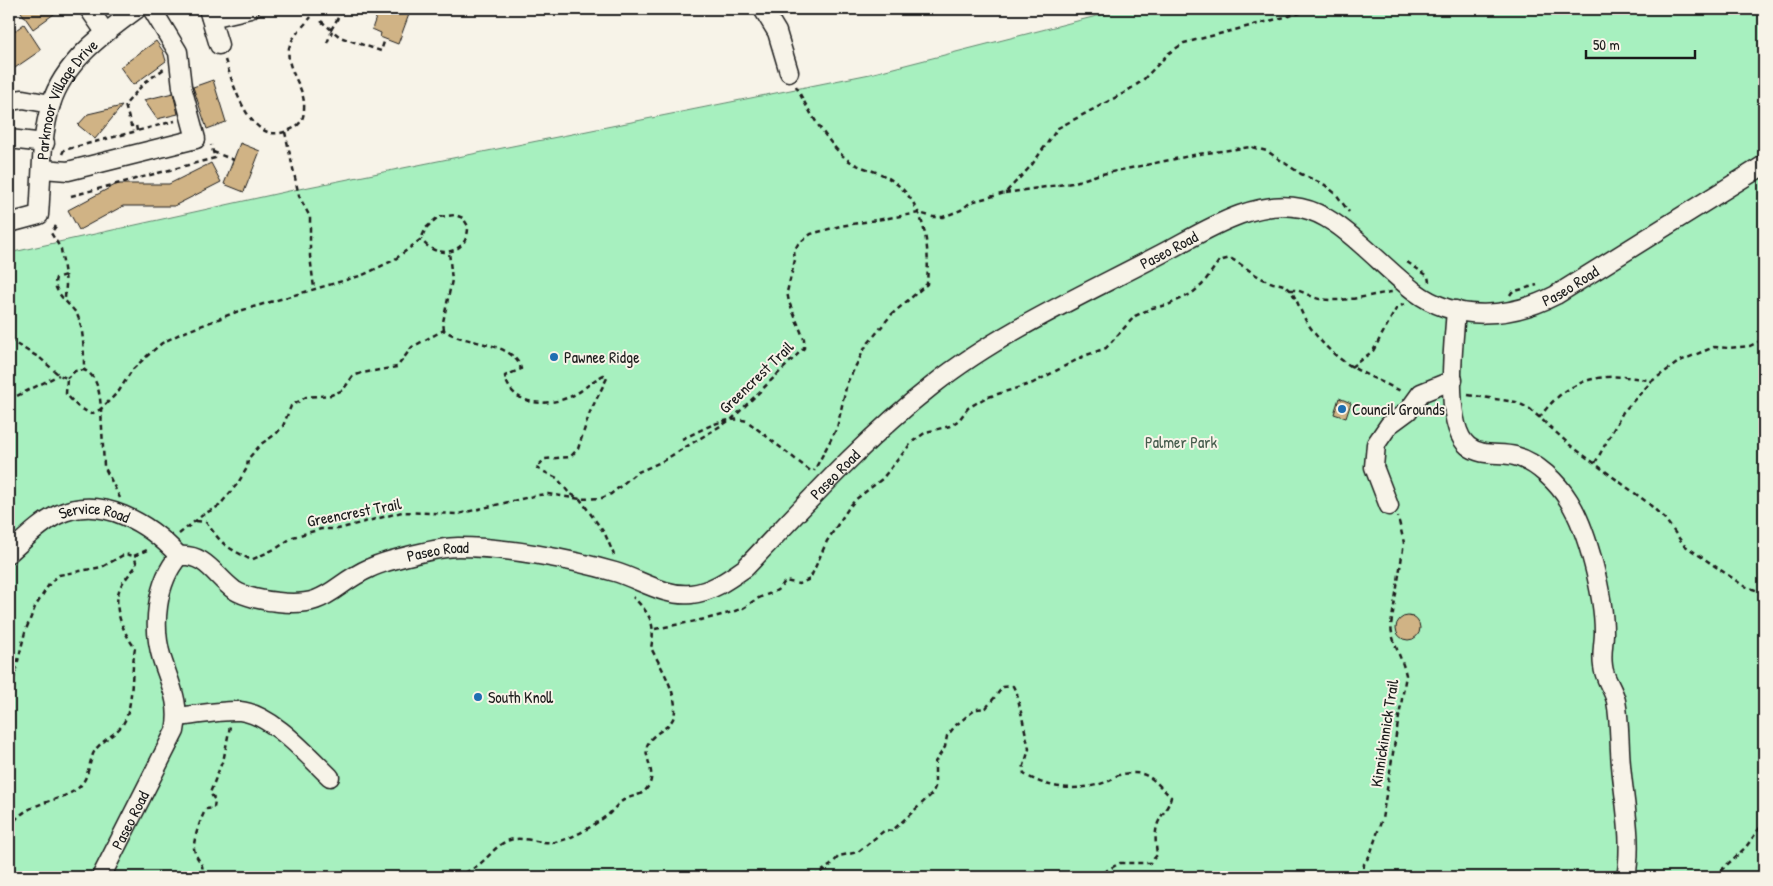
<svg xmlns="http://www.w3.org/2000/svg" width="1773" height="886" font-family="'Patrick Hand',sans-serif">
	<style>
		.green { fill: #a7f0bf; stroke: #62866e }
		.building { fill: #d0b385; stroke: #1c1c1c }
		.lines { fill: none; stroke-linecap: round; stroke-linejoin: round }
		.minor-casing { stroke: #1c1c1c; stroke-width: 21 }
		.path { stroke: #1c1c1c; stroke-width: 2.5; stroke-dasharray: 5 4; stroke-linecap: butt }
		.minor { stroke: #f7f3e8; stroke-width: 18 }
		.poi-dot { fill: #1f6fb2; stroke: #f7f3e8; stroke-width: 2 }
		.labels { text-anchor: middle; stroke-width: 4; stroke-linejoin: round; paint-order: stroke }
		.street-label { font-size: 16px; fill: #1c1c1c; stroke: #f7f3e8 }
		.poi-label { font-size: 16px; fill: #1c1c1c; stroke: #f7f3e8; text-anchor: start }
		.park-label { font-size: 16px; fill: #465c4d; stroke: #f7f3e8 }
	</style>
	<rect width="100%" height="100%" fill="#f7f3e8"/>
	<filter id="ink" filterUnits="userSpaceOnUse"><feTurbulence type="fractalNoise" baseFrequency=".02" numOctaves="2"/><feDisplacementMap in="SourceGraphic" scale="10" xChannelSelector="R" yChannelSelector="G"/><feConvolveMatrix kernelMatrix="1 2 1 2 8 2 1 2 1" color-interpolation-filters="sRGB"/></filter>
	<g filter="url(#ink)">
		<polygon class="green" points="1124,9 1764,9 1764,877 9,877 9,253 289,191 870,74"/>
		<g class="building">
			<polygon points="19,9 61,9 33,29"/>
			<polygon points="379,9 411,9 398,44 380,37 381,33 372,29"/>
			<polygon points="24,24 41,50 9,72 9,35"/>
			<polygon points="156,41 163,51 166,61 133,85 120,67"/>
			<polygon points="213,80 226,122 207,129 193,87"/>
			<polygon points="173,93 178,114 157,119 144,100"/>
			<polygon points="122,106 95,139 78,125 88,114"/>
			<polygon points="240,143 260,151 244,192 224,184"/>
			<polygon points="211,163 221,182 174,206 123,206 79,230 68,210 117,184 169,184"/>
			<polygon points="1339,398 1351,403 1346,418 1334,414"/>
			<circle cx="1408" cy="628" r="12"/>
		</g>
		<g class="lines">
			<g class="minor-casing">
				<g id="minor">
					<polyline points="89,9 105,32"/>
					<polyline points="208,9 219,45"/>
					<polyline points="763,9 777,32 789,72"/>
					<polyline points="211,18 250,9"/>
					<polyline points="9,101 23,99 51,104"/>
					<polyline points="9,139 45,143"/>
					<polyline points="43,169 68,171 196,139 182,87 178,52 152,9"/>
					<path id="s1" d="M13 222 39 215C42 179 40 139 51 104 64 62 103 34 137 9"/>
					<path d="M1456 310C1454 340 1443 426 1468 446 1481 457 1500 452 1515 456 1537 462 1558 483 1569 501 1588 531 1604 597 1604 632 1604 643 1601 654 1603 666 1604 679 1613 688 1616 701 1620 721 1619 744 1621 765 1624 801 1633 841 1626 877"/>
					<polyline points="1389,506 1374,467 1376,444 1389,425 1408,411 1421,393 1453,380"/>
					<path id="s2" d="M9 553C24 540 39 524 57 515 101 494 149 523 179 556"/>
					<path d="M178 717C198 715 220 710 240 711 272 714 308 756 330 777"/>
					<path id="s3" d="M101 877 175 731C181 704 170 684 162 659 152 627 156 582 179 556 205 553 215 576 234 590 245 597 265 601 278 602 329 608 331 585 370 568 387 560 440 547 458 547 505 547 570 559 615 572 639 579 665 597 691 594 711 592 728 580 745 568 805 505 864 439 933 385 1000 332 1085 294 1161 254 1202 233 1252 198 1301 208 1325 213 1345 230 1363 246 1380 261 1396 277 1414 291 1456 323 1511 318 1556 295L1764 165"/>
				</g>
			</g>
			<g class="path">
				<polyline points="321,21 340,37 381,51 385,39"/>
				<polyline points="331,30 343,9"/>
				<polyline points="327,43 332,31"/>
				<path d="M225 60C234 86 250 146 287 131 298 127 304 121 304 109 306 86 285 71 289 48 292 36 304 26 311 17"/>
				<path d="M796 86C806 107 831 150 851 162 861 168 873 170 883 175 925 197 930 242 927 284L891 315 866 346 847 383 837 428 814 471"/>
				<polyline points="137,131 136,125 131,126 125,105 145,82 164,69"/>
				<polyline points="285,132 299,196 310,217 310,256 314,288"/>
				<polyline points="213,152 234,160"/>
				<polyline points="62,154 64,150 175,121"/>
				<polyline points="1005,193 1072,183 1097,175 1199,154 1251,147 1267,151 1301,174 1325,185 1336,194 1349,212"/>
				<polyline points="71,196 215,158 211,145"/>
				<path d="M56 226 51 233 61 249 65 275 56 278C51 291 69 303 76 313 84 325 84 355 84 370L75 371 67 378"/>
				<polyline points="1407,262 1428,276 1429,282"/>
				<polyline points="65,275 66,285 65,298"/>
				<path d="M1290 290C1302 289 1309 297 1320 299 1344 303 1369 295 1392 292"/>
				<polyline points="1510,295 1512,292 1537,285"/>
				<polyline points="444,330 443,322 452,280 449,252"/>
				<path d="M9 340 40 358 59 375 67 378 66 394 77 406 91 414 101 409C100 395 98 376 84 370"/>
				<polyline points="1351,367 1373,351 1396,309 1404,304"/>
				<polyline points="1468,395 1516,402 1530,409 1570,445 1648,503 1665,519 1684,545 1744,586 1764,593"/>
				<polyline points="9,400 59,375"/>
				<path d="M1539 418C1569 376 1605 371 1652 381"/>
				<path d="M682 439C703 430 724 415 747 421L813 473"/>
				<polyline points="1595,463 1623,412 1652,381 1680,361 1714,347 1729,348 1750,346 1764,339"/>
				<path d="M120 498 104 466 101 409 119 391 132 370 147 356 162 343 180 334 236 312 363 275 394 260 421 239 426 228 438 217 455 215 463 218 468 226C469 254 436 261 421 239"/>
				<path d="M196 521 206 522C224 547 224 545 251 560L277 548 293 537 321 529H338L402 512 458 514 538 495 548 494 580 499 602 498 611 494 636 473 661 462 732 419 804 348V339L789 302 787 292 795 260 794 251 798 244 811 234 840 226 919 213 933 217H943L961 210 971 202 1005 193 1031 166 1058 128 1124 93 1142 81 1169 53 1184 43 1316 9"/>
				<path d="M179 534 204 514 219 506 238 483 247 468 248 459 261 444 276 434 283 426 291 406 306 397 331 395 343 390 353 376 362 373 397 367 412 347 444 330C466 346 513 340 521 369L505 376C512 411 559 407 582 390 590 384 595 379 604 375L607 378 590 412 578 449 570 457 545 459 536 468 557 478 569 493 580 499 605 534 614 555"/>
				<path d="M655 629C684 623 713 619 741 609 748 606 753 600 761 597 772 592 778 593 785 581L799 584 810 579 827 541 848 509 855 500 882 479 912 442 926 432 950 426 959 420 968 408 985 398 1033 383 1084 356 1106 348 1135 316 1152 308 1168 305 1191 294 1202 285 1219 261 1230 258C1243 265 1259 279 1273 283 1280 284 1285 284 1290 290 1298 300 1301 314 1308 324 1335 364 1361 372 1403 392"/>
				<polyline points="9,698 25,632 35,607 50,583 59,575 102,567 125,554 134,556"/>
				<path d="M9 828C27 801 50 805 74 791 88 783 88 767 93 754 98 742 116 735 123 724 134 707 131 669 135 648 123 632 110 604 122 584 126 578 132 571 137 565L134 556 149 549"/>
				<path d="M200 877C208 864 195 861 194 848 193 840 202 815 206 809L214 808 215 800 210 793 224 757 230 726"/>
				<path d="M457 877C464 873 471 870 477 866 489 858 496 844 510 840 523 836 541 844 555 842 575 838 593 826 609 814 614 809 620 801 626 799 637 794 644 796 650 783 655 770 644 758 647 746 651 734 664 731 671 722 685 704 659 664 651 648 656 623 650 614 633 597"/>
				<path d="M813 877 831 865 839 856 858 852 885 830 892 831 932 794 935 787V762L945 747 947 736 956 725 976 709 986 708 1003 687 1013 686 1017 694 1029 749 1023 769 1024 774C1050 790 1080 792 1109 781 1112 780 1115 776 1119 775 1125 773 1140 772 1145 775 1155 779 1163 790 1171 797 1169 807 1162 813 1158 823 1154 833 1156 845 1157 855L1150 863H1120L1100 874 1086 877"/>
				<path d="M1363 877 1364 864 1370 855 1382 819 1406 675C1402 657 1392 644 1391 625L1404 543 1398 517"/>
				<polyline points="1714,877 1746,847 1764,822"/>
			</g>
			<use href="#minor" class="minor"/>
		</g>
	</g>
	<g class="poi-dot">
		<circle cx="554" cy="357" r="5"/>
		<circle cx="1342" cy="409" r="5"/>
		<circle cx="478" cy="697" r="5"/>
	</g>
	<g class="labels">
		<g class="street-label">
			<text dy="6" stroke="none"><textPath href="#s1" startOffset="149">Parkmoor Village Drive</textPath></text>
			<text dy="6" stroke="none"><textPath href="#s3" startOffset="1486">Paseo Road</textPath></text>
			<text dy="6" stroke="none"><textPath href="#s3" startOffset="1936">Paseo Road</textPath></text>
			<text transform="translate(756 377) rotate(-44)" y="6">Greencrest Trail</text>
			<text dy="6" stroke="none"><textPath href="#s3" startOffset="1081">Paseo Road</textPath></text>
			<text transform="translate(354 512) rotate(-11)" y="6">Greencrest Trail</text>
			<text dy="6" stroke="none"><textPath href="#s2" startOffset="100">Service Road</textPath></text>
			<text dy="6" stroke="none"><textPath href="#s3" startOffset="631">Paseo Road</textPath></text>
			<text transform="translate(1384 733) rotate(-81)" y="6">Kinnickinnick Trail</text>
			<text dy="6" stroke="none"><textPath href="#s3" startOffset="64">Paseo Road</textPath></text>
		</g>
		<g class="poi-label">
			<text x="564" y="363">Pawnee Ridge</text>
			<text x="1352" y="415">Council Grounds</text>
			<text x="488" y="703">South Knoll</text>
		</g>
		<g class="park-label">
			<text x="1181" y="448">Palmer Park</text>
		</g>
	</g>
	<rect width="1773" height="886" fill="none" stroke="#f7f3e8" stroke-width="30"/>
	<rect x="15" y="15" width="1743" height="856" fill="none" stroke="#1c1c1c" stroke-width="2" filter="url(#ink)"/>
	<path d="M1586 50v8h109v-8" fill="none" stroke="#1c1c1c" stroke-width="2.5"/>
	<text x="1593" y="50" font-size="15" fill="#1c1c1c" stroke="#f7f3e8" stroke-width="4" paint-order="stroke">50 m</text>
</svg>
